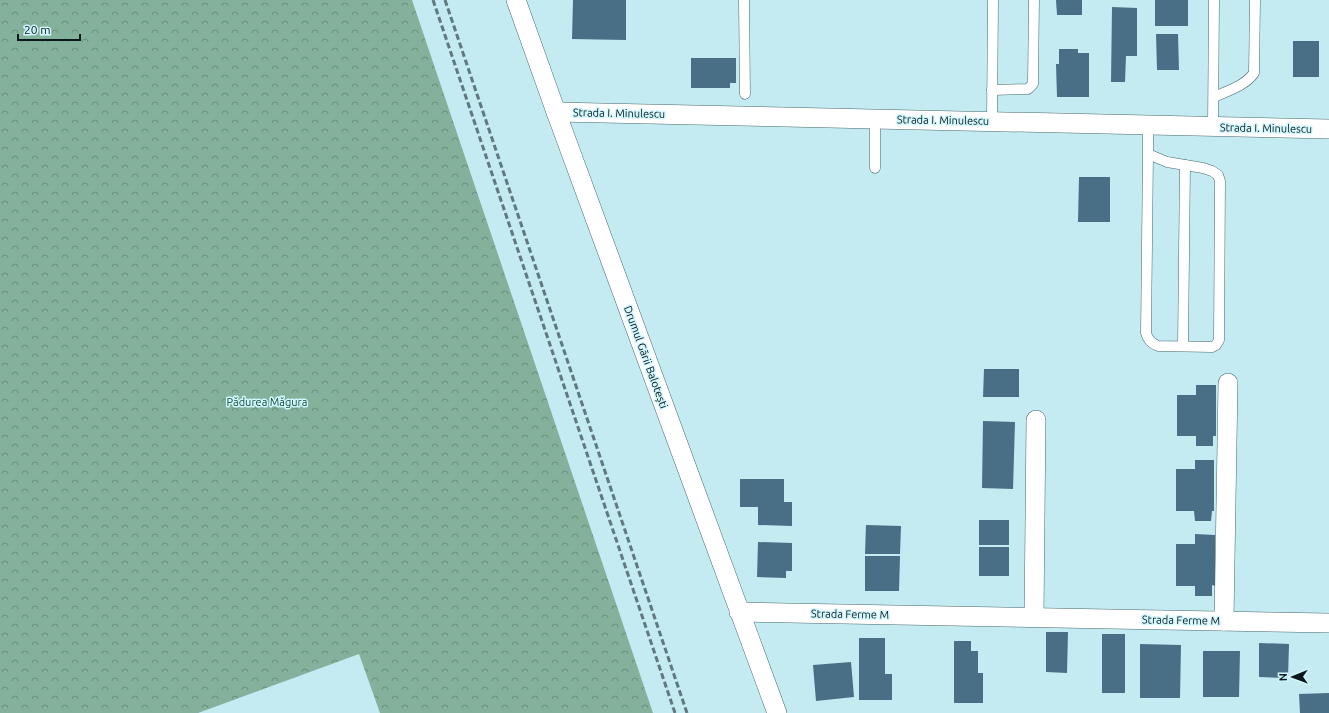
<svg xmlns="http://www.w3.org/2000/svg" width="1329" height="713" font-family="Ubuntu,sans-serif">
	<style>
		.forest { fill: url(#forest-crowns) }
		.building { fill: #486f86 }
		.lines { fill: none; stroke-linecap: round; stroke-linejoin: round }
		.service-casing { stroke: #47696f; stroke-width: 11 }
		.minor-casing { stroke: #47696f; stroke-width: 20 }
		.service { stroke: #fff; stroke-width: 10 }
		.minor { stroke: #fff; stroke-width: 19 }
		.rail { stroke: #60797e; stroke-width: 3; stroke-dasharray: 6 3; stroke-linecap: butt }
		.labels { text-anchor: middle; stroke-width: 3; stroke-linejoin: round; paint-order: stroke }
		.street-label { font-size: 11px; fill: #0b191c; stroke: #d1f7ff }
		.park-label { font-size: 11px; fill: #104a34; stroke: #d1f7ff }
	</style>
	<defs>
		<pattern id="forest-crowns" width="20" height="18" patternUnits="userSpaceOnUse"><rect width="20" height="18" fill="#84b19b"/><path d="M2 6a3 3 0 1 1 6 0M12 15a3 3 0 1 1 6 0" fill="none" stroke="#6a8f7e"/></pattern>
	</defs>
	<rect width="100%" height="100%" fill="#c4eaf2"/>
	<polygon class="forest" points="0,0 412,0 653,713 380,713 359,654 198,713 0,713"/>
	<g class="building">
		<polygon points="573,0 626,0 626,40 572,39"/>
		<polygon points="1056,0 1082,0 1082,15 1057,15"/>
		<rect x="1155" y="0" width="33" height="26"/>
		<polygon points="1112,7 1137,8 1137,56 1126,56 1125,82 1111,82"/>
		<polygon points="1156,34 1178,34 1179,70 1157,70"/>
		<rect x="1293" y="41" width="26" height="36"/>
		<polygon points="1059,49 1078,49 1078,53 1089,53 1089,97 1057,97 1056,64 1059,64"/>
		<polygon points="691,58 736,58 736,83 730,83 730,88 691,88"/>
		<polygon points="1079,177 1110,177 1110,222 1078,222"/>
		<polygon points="984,369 1019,369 1019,397 983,397"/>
		<polygon points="1196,385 1216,385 1216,436 1213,436 1213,446 1196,446 1196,436 1177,436 1177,395 1196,395"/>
		<polygon points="983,421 1015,422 1013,489 982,488"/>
		<polygon points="1195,460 1214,460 1214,511 1212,511 1211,521 1195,521 1194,511 1176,511 1176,469 1195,469"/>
		<polygon points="740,479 784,479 784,502 792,502 792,526 758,525 758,507 740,507"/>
		<rect x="979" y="520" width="30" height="25"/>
		<polygon points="866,525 901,526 900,554 865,554"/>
		<polygon points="1195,534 1215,535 1215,586 1212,585 1212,596 1195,596 1195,586 1176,586 1176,544 1195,544"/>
		<polygon points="758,542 792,543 792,571 786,571 786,578 757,577"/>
		<rect x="979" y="547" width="30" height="29"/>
		<polygon points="865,556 900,556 899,591 865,591"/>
		<polygon points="1046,632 1068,632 1067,673 1046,672"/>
		<rect x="1102" y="634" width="23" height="59"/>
		<polygon points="859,638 885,638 885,674 892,674 892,700 859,700"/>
		<polygon points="954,641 971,641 971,651 978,651 978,673 983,673 983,703 954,703"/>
		<polygon points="1259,643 1289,644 1288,678 1259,677"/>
		<polygon points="1140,644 1181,645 1180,698 1140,698"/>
		<polygon points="1203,651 1240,651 1239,697 1203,697"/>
		<polygon points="851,662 854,697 816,701 813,665"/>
		<polygon points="1329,693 1329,713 1300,713 1299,694"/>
	</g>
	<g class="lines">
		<g class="service-casing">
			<g id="service">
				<polyline points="744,0 745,94"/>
				<polyline points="992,90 1028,89 1033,84 1034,0"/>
				<path d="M1214 97C1227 91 1245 86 1254 73L1255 0"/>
				<polyline points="875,119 875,168"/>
				<polyline points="992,122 993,0"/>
				<polyline points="1213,127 1214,0"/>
				<path d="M1148 154 1167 162 1203 168 1212 171 1218 175 1220 181 1219 340 1216 345 1212 347 1158 346C1151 343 1148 340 1146 333L1148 154V125"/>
				<polyline points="1183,346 1185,165"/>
			</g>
		</g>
		<g class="minor-casing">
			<g id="minor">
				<polyline points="516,0 556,112 777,713"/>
				<polyline points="556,112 1329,129"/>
				<polyline points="739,612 1329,623"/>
				<polyline points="1034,617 1036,420"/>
				<polyline points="1224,621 1228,383"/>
			</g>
		</g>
		<use href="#service" class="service"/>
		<use href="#minor" class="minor"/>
		<g class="rail">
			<polyline points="433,0 675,713"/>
			<polyline points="445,0 687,713"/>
		</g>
	</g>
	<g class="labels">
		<g class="street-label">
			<text transform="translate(619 113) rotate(1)" y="4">Strada I. Minulescu</text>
			<text transform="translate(943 120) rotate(1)" y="4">Strada I. Minulescu</text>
			<text transform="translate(1266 128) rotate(1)" y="4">Strada I. Minulescu</text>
			<text transform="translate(646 357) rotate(70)" y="4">Drumul Gării Balotești</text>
			<text transform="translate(850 614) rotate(1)" y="4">Strada Ferme M</text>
			<text transform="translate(1181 620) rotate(1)" y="4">Strada Ferme M</text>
		</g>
		<g class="park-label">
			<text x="267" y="406">Pădurea Măgura</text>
		</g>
	</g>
	<g transform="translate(1293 677) rotate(269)" stroke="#d1f7ff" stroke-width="3" paint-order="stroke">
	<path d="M0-3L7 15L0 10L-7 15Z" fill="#0b191c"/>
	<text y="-6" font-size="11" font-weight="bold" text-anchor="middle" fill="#0b191c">N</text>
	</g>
	<path d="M18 34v6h62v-6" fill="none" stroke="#0b191c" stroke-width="2"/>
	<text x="24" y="34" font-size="12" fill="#0b191c" stroke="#d1f7ff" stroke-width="3" paint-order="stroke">20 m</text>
</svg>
